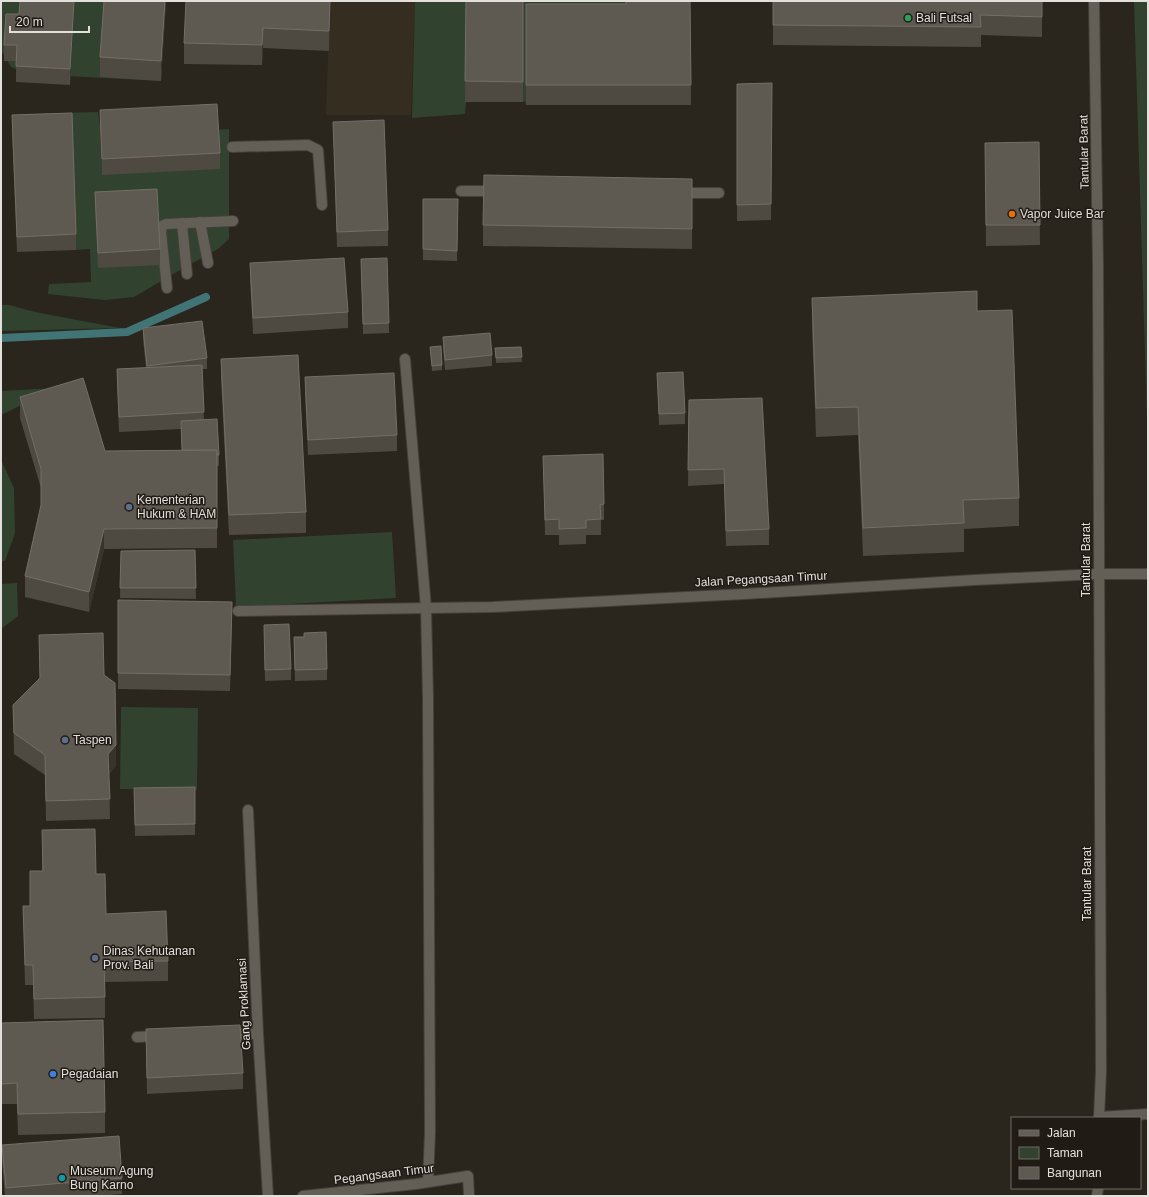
<svg xmlns="http://www.w3.org/2000/svg" width="1149" height="1197" font-family="Arial,sans-serif">
	<style>
		.built { fill: #352e20 }
		.green { fill: #31432f }
		.lines { fill: none; stroke-linecap: round; stroke-linejoin: round }
		.stream { stroke: #407475; stroke-width: 8 }
		.service-casing { stroke: #44403a; stroke-width: 12 }
		.minor-casing { stroke: #44403a; stroke-width: 12 }
		.service { stroke: #645f56; stroke-width: 10 }
		.minor { stroke: #645f56; stroke-width: 10 }
		.wall { fill: #4e4941 }
		.shaded-wall { fill: #39342b }
		.building { fill: #5e5a51; stroke: #736f67 }
		.leisure-dot { fill: #2e9e5b; stroke: #201b14; stroke-width: 1.5 }
		.food-dot { fill: #e8710a; stroke: #201b14; stroke-width: 1.5 }
		.service-dot { fill: #5c6f8a; stroke: #201b14; stroke-width: 1.5 }
		.shop-dot { fill: #3f7fe0; stroke: #201b14; stroke-width: 1.5 }
		.culture-dot { fill: #0f9aa8; stroke: #201b14; stroke-width: 1.5 }
		.labels { text-anchor: middle; stroke-width: 3; stroke-linejoin: round; paint-order: stroke }
		.poi-label { font-size: 12px; fill: #e3e0db; stroke: #201b14; text-anchor: start }
		.street-label { font-size: 12px; fill: #e3e0db; stroke: #201b14 }
	</style>
	<rect width="100%" height="100%" fill="#2a251d"/>
	<polygon class="built" points="330,1 415,1 411,115 326,115"/>
	<g class="green">
		<polygon points="1,1 166,1 161,81 28,74 11,67 1,50"/>
		<polygon points="415,1 690,1 691,105 526,105 525,101 523,102 466,102 465,114 412,118"/>
		<polygon points="1134,1 1148,1 1148,450"/>
		<polygon points="98,112 100,126 102,174 218,130 229,129 229,239 218,249 175,273 134,297 105,300 48,294 49,284 91,282 90,249 76,250 22,130 21,114"/>
		<polygon points="1,305 9,305 35,312 120,328 1,331"/>
		<polygon points="56,388 1,415 1,391"/>
		<polygon points="2,462 14,488 15,533 5,561 1,561 1,463"/>
		<polygon points="392,532 396,598 236,607 233,540"/>
		<polygon points="17,583 18,616 1,629 1,584"/>
		<polygon points="121,707 198,708 197,790 120,789"/>
	</g>
	<g class="lines">
		<polyline class="stream" points="1,338 127,332 206,297"/>
		<g class="service-casing">
			<g id="service">
				<polyline points="232,147 308,145 318,150 322,205"/>
				<polyline points="461,191 497,191"/>
				<polyline points="679,193 719,193"/>
				<polyline points="200,222 208,263"/>
				<polyline points="182,223 187,274"/>
				<polyline points="167,288 161,232 162,226 166,224 233,221"/>
				<polyline points="248,810 258,1034 268,1196"/>
				<polyline points="226,1034 258,1034"/>
				<polyline points="137,1037 158,1036"/>
			</g>
		</g>
		<g class="minor-casing">
			<g id="minor">
				<polyline points="1094,1 1098,266 1101,1071 1099,1118"/>
				<polyline points="405,359 426,608 428,698 430,1132 428,1182"/>
				<polyline points="238,611 493,607 744,594 974,580 1098,574 1148,574"/>
				<polyline points="1099,1117 1148,1114"/>
				<polyline points="303,1196 416,1184 468,1176 469,1196"/>
				<polyline points="1097,1196 1098,1188"/>
			</g>
		</g>
		<use href="#service" class="service"/>
		<use href="#minor" class="minor"/>
	</g>
	<g class="wall">
		<polygon points="20,1 79,1 79,2 74,1 70,85 16,82 16,61 4,61 4,45 19,14"/>
		<polygon points="104,1 166,1 161,81 100,77 100,57"/>
		<polygon points="330,1 329,51 263,48 262,65 184,64 184,43"/>
		<polygon points="466,1 523,1 523,102 465,102"/>
		<polygon points="690,1 691,105 526,105 526,4 626,4"/>
		<polygon points="773,1 1042,1 1042,37 981,35 981,47 773,45"/>
		<polygon points="772,83 771,220 737,221 737,84"/>
		<polygon points="100,110 220,153 220,169 102,175 100,126"/>
		<polygon points="12,115 76,234 76,250 17,252 12,131"/>
		<polygon points="333,122 388,230 388,246 337,247"/>
		<polygon points="1039,142 1040,245 986,246 985,143"/>
		<polygon points="95,192 160,249 160,265 98,268 95,208"/>
		<polygon points="423,199 458,199 457,261 423,260"/>
		<polygon points="692,199 692,249 483,246 483,225"/>
		<polygon points="361,259 389,323 389,333 363,334"/>
		<polygon points="250,263 348,312 348,328 253,334 250,279"/>
		<polygon points="812,298 977,311 1019,498 1019,526 964,529 964,552 863,556 858,435 816,437 812,327"/>
		<polygon points="143,328 207,358 207,369 202,369 204,419 219,455 219,466 217,466 217,548 104,549 89,612 25,597 25,576 41,505 41,488 20,418 20,397 105,451 182,450 181,429 119,432 117,385 117,369 146,368 143,339"/>
		<polygon points="443,337 492,355 492,366 445,370 443,348"/>
		<polygon points="430,347 442,365 442,370 432,371"/>
		<polygon points="521,347 522,362 496,363 495,348"/>
		<polygon points="221,359 306,512 306,533 229,535 221,379"/>
		<polygon points="657,373 685,413 685,424 659,425"/>
		<polygon points="305,377 397,435 397,451 308,455 305,393"/>
		<polygon points="689,400 769,529 769,545 726,546 724,484 688,486"/>
		<polygon points="543,456 604,504 604,520 601,520 601,535 586,535 586,544 559,545 559,535 545,535"/>
		<polygon points="195,550 196,599 120,598 121,551"/>
		<polygon points="118,600 232,618 230,691 118,689"/>
		<polygon points="264,625 291,669 291,680 265,681"/>
		<polygon points="39,635 104,675 116,766 109,774 110,819 46,821 45,775 14,754 13,705 40,679"/>
		<polygon points="294,637 327,669 327,680 295,681"/>
		<polygon points="195,787 195,835 135,836 134,788"/>
		<polygon points="42,830 96,874 106,914 168,961 168,981 105,982 105,1018 34,1019 33,985 25,985 23,906 30,906 42,871"/>
		<polygon points="1,1023 105,1112 105,1133 18,1135 17,1104 1,1104"/>
		<polygon points="146,1029 243,1073 243,1089 147,1094"/>
		<polygon points="2,1145 122,1178 122,1194 99,1196 5,1196 2,1161"/>
	</g>
	<g class="shaded-wall">
		<polygon points="74,1 74,7 70,85 70,69"/>
		<polygon points="165,1 166,1 161,81 161,61"/>
		<polygon points="330,1 329,51 329,31"/>
		<polygon points="263,28 263,48 262,65 262,45"/>
		<polygon points="104,529 104,549 89,612 89,592"/>
		<polygon points="116,745 116,766 108,775 108,754"/>
	</g>
	<g class="building">
		<polygon points="20,1 74,1 70,69 16,66 17,45 4,45 6,14 19,14"/>
		<polygon points="104,1 165,1 161,61 100,57"/>
		<polygon points="186,1 330,1 329,31 263,28 262,45 184,43"/>
		<polygon points="466,1 523,1 523,82 465,81"/>
		<polygon points="626,1 690,1 691,85 526,85 526,4 626,4"/>
		<polygon points="773,1 1042,1 1042,17 980,15 981,27 773,25"/>
		<polygon points="772,83 771,204 737,205 737,84"/>
		<polygon points="217,104 220,153 102,159 100,110"/>
		<polygon points="72,113 76,234 17,237 12,115"/>
		<polygon points="384,120 388,230 337,232 333,122"/>
		<polygon points="1039,142 1040,225 986,225 985,143"/>
		<polygon points="484,175 692,179 692,229 483,225"/>
		<polygon points="157,189 160,249 98,253 95,192"/>
		<polygon points="423,199 458,199 457,251 423,249"/>
		<polygon points="344,258 348,312 253,318 250,263"/>
		<polygon points="387,258 389,323 363,324 361,259"/>
		<polygon points="977,291 977,311 1012,310 1019,498 963,500 964,523 863,528 858,407 816,408 812,298"/>
		<polygon points="202,321 207,358 147,366 143,328"/>
		<polygon points="490,333 492,355 445,360 443,337"/>
		<polygon points="441,346 442,365 432,366 430,347"/>
		<polygon points="521,347 522,357 496,358 495,348"/>
		<polygon points="298,355 306,512 229,515 221,359"/>
		<polygon points="202,365 204,412 119,417 117,369"/>
		<polygon points="683,372 685,413 659,414 657,373"/>
		<polygon points="394,373 397,435 308,440 305,377"/>
		<polygon points="83,378 105,451 217,450 217,528 104,529 89,592 25,576 41,505 41,469 20,397"/>
		<polygon points="762,398 769,529 726,531 724,469 688,470 689,400"/>
		<polygon points="217,419 219,455 217,455 217,450 182,450 181,421"/>
		<polygon points="603,454 604,504 600,505 601,519 586,520 586,528 559,529 559,519 545,520 543,456"/>
		<polygon points="195,550 196,588 120,588 121,551"/>
		<polygon points="118,600 232,602 230,675 118,673"/>
		<polygon points="289,624 291,669 265,670 264,625"/>
		<polygon points="326,632 327,669 295,670 294,637 304,637 304,633"/>
		<polygon points="103,633 104,675 115,683 116,745 108,754 110,799 46,801 45,755 14,733 13,705 40,678 39,635"/>
		<polygon points="195,787 195,824 135,825 134,788"/>
		<polygon points="95,829 96,874 105,874 106,914 166,911 168,961 104,962 105,997 34,999 33,965 25,965 23,906 30,906 30,871 43,871 42,830"/>
		<polygon points="103,1020 105,1112 18,1114 17,1083 1,1084 1,1023"/>
		<polygon points="240,1025 243,1073 147,1078 146,1029"/>
		<polygon points="119,1136 122,1178 6,1188 2,1145"/>
	</g>
	<circle class="leisure-dot" cx="908" cy="18" r="4"/>
	<circle class="food-dot" cx="1012" cy="214" r="4"/>
	<g class="service-dot">
		<circle cx="129" cy="507" r="4"/>
		<circle cx="65" cy="740" r="4"/>
		<circle cx="95" cy="958" r="4"/>
	</g>
	<circle class="shop-dot" cx="53" cy="1074" r="4"/>
	<circle class="culture-dot" cx="62" cy="1178" r="4"/>
	<g class="labels">
		<g class="poi-label">
			<text x="916" y="22">Bali Futsal</text>
			<text x="1020" y="218">Vapor Juice Bar</text>
			<text x="137" y="504">Kementerian<tspan x="137" dy="14">Hukum &amp; HAM</tspan></text>
			<text x="73" y="744">Taspen</text>
			<text x="103" y="955">Dinas Kehutanan<tspan x="103" dy="14">Prov. Bali</tspan></text>
			<text x="61" y="1078">Pegadaian</text>
			<text x="70" y="1175">Museum Agung<tspan x="70" dy="14">Bung Karno</tspan></text>
		</g>
		<g class="street-label">
			<text transform="translate(1084 152) rotate(-91)" y="4">Tantular Barat</text>
			<text transform="translate(1086 560) rotate(-90)" y="4">Tantular Barat</text>
			<text transform="translate(761 579) rotate(-3)" y="4">Jalan Pegangsaan Timur</text>
			<text transform="translate(1087 884) rotate(-90)" y="4">Tantular Barat</text>
			<text transform="translate(244 1004) rotate(-93)" y="4">Gang Proklamasi</text>
			<text transform="translate(384 1174) rotate(-7)" y="4">Pegangsaan Timur</text>
		</g>
	</g>
	<rect width="1149" height="1197" fill="none" stroke="#e3e0db" stroke-width="4"/>
	<rect x="1011" y="1117" width="130" height="72" fill="#201b14" stroke="#6e6a64"/>
	<rect x="1019" y="1130" width="20" height="6" fill="#645f56" stroke="#6e6a64"/>
	<text x="1047" y="1137" font-size="12" fill="#e3e0db">Jalan</text>
	<rect x="1019" y="1147" width="20" height="12" fill="#31432f" stroke="#6e6a64"/>
	<text x="1047" y="1157" font-size="12" fill="#e3e0db">Taman</text>
	<rect x="1019" y="1167" width="20" height="12" fill="#5e5a51" stroke="#6e6a64"/>
	<text x="1047" y="1177" font-size="12" fill="#e3e0db">Bangunan</text>
	<path d="M10 26v6h79v-6" fill="none" stroke="#e3e0db" stroke-width="2"/>
	<text x="16" y="26" font-size="12" fill="#e3e0db" stroke="#201b14" stroke-width="3" paint-order="stroke">20 m</text>
</svg>
